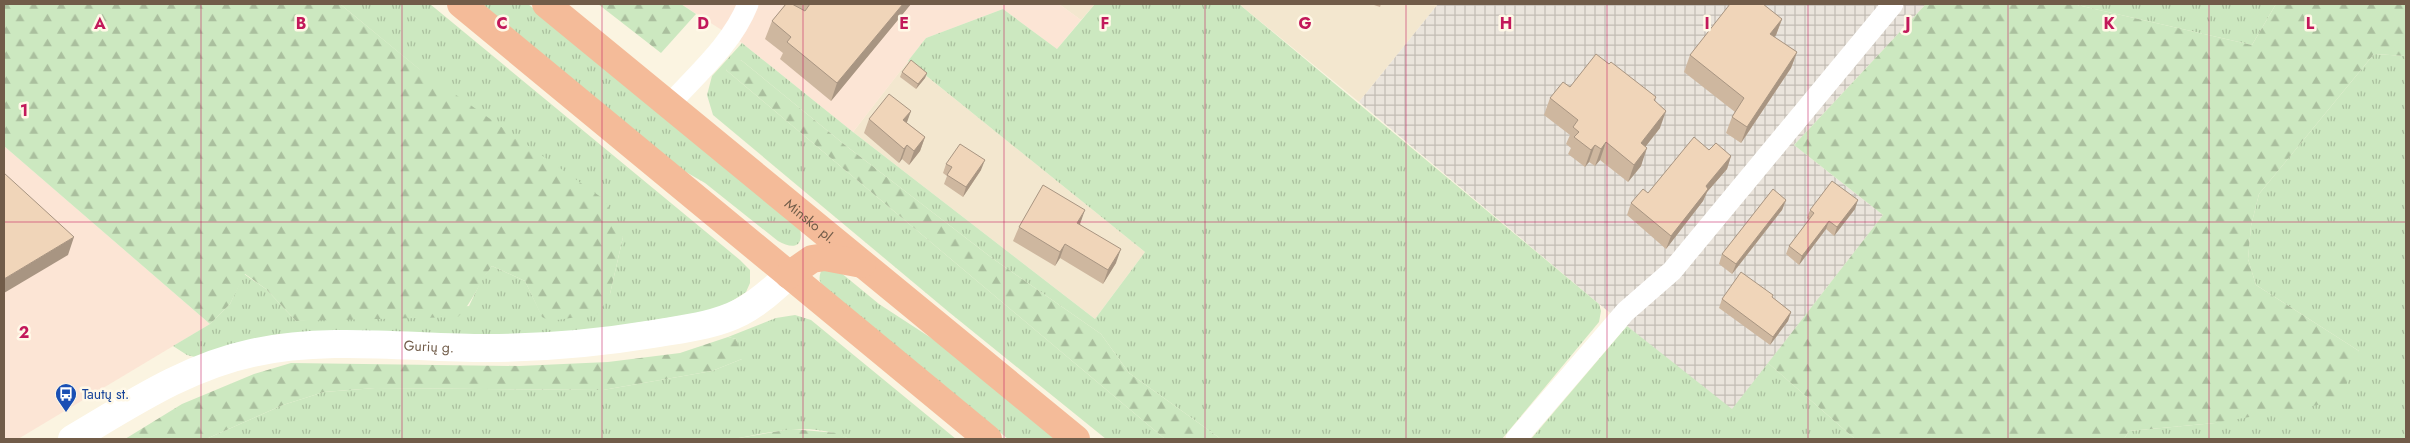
<svg xmlns="http://www.w3.org/2000/svg" width="2410" height="443" font-family="Jost,sans-serif">
	<style>
		.residential { fill: #f3e7cf }
		.commercial { fill: #fce5d5 }
		.industrial { fill: url(#industrial-grid) }
		.grass { fill: url(#grass-tufts) }
		.forest { fill: url(#forest-firs) }
		.lines { fill: none; stroke-linecap: round; stroke-linejoin: round }
		.street { stroke: #fff; stroke-width: 21 }
		.secondary { stroke: #fff; stroke-width: 28 }
		.highway { stroke: #f4bb99; stroke-width: 28 }
		.wall { fill: #ceb79f }
		.shaded-wall { fill: #a89582 }
		.building { fill: #f0d5b9; stroke: #a89582 }
		.grid { fill: none; stroke: #c2185b; stroke-width: 1; stroke-opacity: 0.55 }
		.labels { text-anchor: middle; stroke-width: 5; stroke-linejoin: round; paint-order: stroke }
		.street-label { font-size: 14px; fill: #715c49; stroke: #fff8e7 }
		.transit-label { font-size: 14px; fill: #164399; stroke: #fff8e7; text-anchor: start }
		.grid-label { font-size: 16px; text-anchor: middle; font-weight: bold; fill: #c2185b; stroke: #fff8e7; stroke-width: 5; stroke-linejoin: round; paint-order: stroke }
	</style>
	<defs>
		<pattern id="industrial-grid" width="8" height="8" patternUnits="userSpaceOnUse" patternTransform="scale(1.25)"><rect width="8" height="8" fill="#eae4dc"/><path d="M0 4h8M4 0v8" fill="none" stroke="#c2bcb4"/></pattern>
		<pattern id="grass-tufts" width="24" height="20" patternUnits="userSpaceOnUse" patternTransform="scale(1.25)"><rect width="24" height="20" fill="#cce8c0"/><path d="M3 7l-1-3M5 7V3M7 7l1-3M15 17l-1-3M17 17v-4M19 17l1-3" fill="none" stroke="#aabf9e"/></pattern>
		<pattern id="forest-firs" width="22" height="20" patternUnits="userSpaceOnUse" patternTransform="scale(1.25)"><rect width="22" height="20" fill="#cce8c0"/><path d="M5 1l3.5 6h-7zM16 11l3.5 6h-7z" fill="#aabf9e"/></pattern>
	</defs>
	<rect width="100%" height="100%" fill="#fbf4e1"/>
	<g class="residential">
		<polygon points="1059,4 1095,4 1081,20"/>
		<polygon points="1239,4 1438,4 1359,102"/>
		<polygon points="908,61 1145,252 1095,319 853,132"/>
	</g>
	<g class="commercial">
		<polygon points="681,4 1059,4 1081,20 1057,49 1003,9 926,38 853,132 742,43"/>
		<polygon points="4,146 210,324 18,439 4,439"/>
	</g>
	<polygon class="industrial" points="1438,4 1926,4 1794,145 1883,215 1732,410 1599,304 1359,102"/>
	<g class="grass">
		<polygon points="340,4 430,4 740,260 750,270 750,283 746,292 718,310 598,329 522,337 341,332 279,334 195,357 187,355 173,346 210,324 230,304 244,274 266,289 296,321 469,306 482,279 492,266 525,281 542,316 610,294 623,237"/>
		<path d="M478 4H528L800 229C804 248 792 249 778 241L705 183 667 161Z"/>
		<polygon points="1095,4 1239,4 1599,304 1601,311 1599,322 1502,439 1221,439 1129,373 1101,334 992,258 845,145 741,60 726,70 1165,439 1106,439 950,313 713,115 707,95 712,76 742,43 853,132 1095,319 1145,252 908,61 926,38 1003,9 1057,49"/>
		<polygon points="2073,4 2276,4 2252,45"/>
		<polygon points="2374,54 2406,56 2406,439 2124,439 2129,431 2215,423 2359,351 2256,285 2248,259 2251,226 2259,194"/>
		<path d="M824 266 840 272 879 304 945 347 1058 439H1008L822 286C818 279 819 274 824 266Z"/>
		<path d="M795 315 811 320 956 439H849C813 421 771 432 733 439H206L283 405 324 392 375 388 603 390 712 371 742 359 736 339 728 337 776 318Z"/>
		<polygon points="1627,326 1732,409 1768,363 1855,439 1531,439"/>
	</g>
	<g class="forest">
		<path d="M4 4H340L418 68 605 200 623 237 610 294 598 314 550 321 542 317 525 281 492 266C479 282 473 302 458 317L296 321 266 289 245 274 230 304 210 324 4 146Z"/>
		<polygon points="598,4 681,4 696,14 661,53"/>
		<polygon points="1926,4 2073,4 2252,45 2276,4 2406,4 2406,56 2374,54 2259,194 2251,226 2248,259 2256,285 2359,351 2340,401 2215,423 2129,431 2124,439 1855,439 1768,363 1883,215 1794,145"/>
		<polygon points="741,60 845,145 992,258 1101,334 1129,373 1221,439 1165,439 726,70 731,62"/>
		<polygon points="728,337 736,339 743,354 742,359 712,371 603,390 375,388 324,392 283,405 206,439 125,439 182,404 254,374 291,363 519,366 608,362 680,353"/>
		<polygon points="791,429 837,433 849,439 733,439"/>
	</g>
	<g class="lines">
		<g class="street">
			<path d="M669 105C698 73 732 44 748 4"/>
			<polyline points="1516,439 1625,312 1672,271 1893,4"/>
		</g>
		<path class="secondary" id="s1" d="M72 439C130 405 186 367 252 353 328 336 410 348 487 348 542 348 598 343 653 334 682 329 714 326 741 312 759 303 774 288 789 275"/>
		<g class="highway">
			<polyline points="461,4 988,439"/>
			<path id="s2" d="M546 4 1076 439"/>
			<polyline points="789,275 812,259 825,257 862,264"/>
		</g>
	</g>
	<g class="wall">
		<polygon points="786,4 911,4 831,101 780,59 783,53 765,39 772,21"/>
		<polygon points="1371,4 1381,4 1380,7"/>
		<polygon points="1782,19 1776,35 1774,37 1797,52 1791,68 1741,143 1726,133 1732,117 1735,112 1684,72 1690,55"/>
		<polygon points="1609,64 1656,97 1655,101 1660,128 1645,147 1641,166 1628,182 1600,160 1595,166 1589,162 1585,167 1568,154 1571,148 1566,144 1570,135 1544,115 1550,98"/>
		<polygon points="902,72 927,73 925,78 916,89 900,77"/>
		<polygon points="911,111 906,122 925,137 920,151 909,165 902,159 899,163 864,133 869,119"/>
		<polygon points="1709,150 1731,156 1727,169 1707,192 1703,201 1666,249 1627,215 1631,203 1648,193"/>
		<polygon points="946,164 981,170 963,197 944,184 947,176 943,173"/>
		<polygon points="1786,200 1782,210 1732,274 1719,264 1722,254"/>
		<polygon points="1855,209 1834,236 1826,229 1799,265 1786,254 1789,246 1809,220 1807,218 1810,210"/>
		<polygon points="1080,224 1116,263 1103,284 1060,258 1055,266 1013,241 1019,227"/>
		<polygon points="1773,295 1772,297 1791,312 1788,321 1770,345 1719,308 1722,299"/>
	</g>
	<g class="shaded-wall">
		<polygon points="903,4 911,4 831,101 837,83"/>
		<polygon points="1782,19 1776,35 1764,50 1770,34"/>
		<polygon points="1797,52 1791,68 1741,143 1747,127"/>
		<polygon points="927,73 925,78 916,89 918,84"/>
		<polygon points="911,111 906,125 903,120"/>
		<polygon points="1666,111 1660,128 1635,160 1641,143"/>
		<polygon points="925,137 920,151 909,165 914,151"/>
		<polygon points="1606,142 1600,160 1595,166 1601,149"/>
		<polygon points="907,145 902,159 899,163 904,149"/>
		<polygon points="1595,145 1589,162 1585,167 1591,150"/>
		<polygon points="1647,148 1641,166 1628,182 1634,165"/>
		<polygon points="1731,156 1727,169 1707,192 1703,201 1666,249 1671,236 1706,186"/>
		<polygon points="985,160 981,170 963,197 966,187"/>
		<polygon points="1786,200 1782,210 1732,274 1736,264"/>
		<polygon points="1858,200 1855,209 1834,236 1837,227"/>
		<polygon points="1085,210 1080,224 1072,237 1077,223"/>
		<polygon points="1829,221 1826,229 1799,265 1802,256"/>
		<polygon points="74,237 68,255 4,293 4,279"/>
		<polygon points="1065,244 1060,258 1055,266 1060,252"/>
		<polygon points="1121,249 1116,263 1103,284 1108,270"/>
		<polygon points="1791,312 1788,321 1770,345 1773,337"/>
	</g>
	<g class="building">
		<polygon points="786,4 792,4 805,11 810,4 903,4 837,83 787,42 791,37 772,21"/>
		<polygon points="1730,4 1763,4 1782,19 1770,34 1797,52 1747,127 1732,117 1744,98 1690,55"/>
		<polygon points="1596,54 1609,64 1611,62 1656,97 1654,100 1666,111 1641,143 1647,148 1634,165 1606,142 1601,149 1595,145 1591,150 1574,137 1579,132 1573,127 1578,120 1550,98 1563,82 1570,87"/>
		<polygon points="911,60 927,73 918,84 902,72"/>
		<polygon points="889,94 911,111 903,120 925,137 914,151 907,145 904,149 869,119"/>
		<polygon points="1694,137 1709,150 1716,143 1731,156 1706,186 1708,189 1671,236 1631,203 1643,189 1648,193"/>
		<polygon points="960,144 985,160 966,187 947,175 952,167 946,164"/>
		<polygon points="4,173 74,237 4,279"/>
		<polygon points="1832,181 1858,200 1837,227 1829,221 1802,256 1789,246 1814,213 1810,210"/>
		<polygon points="1043,185 1085,210 1077,223 1121,249 1108,270 1065,244 1060,252 1019,227"/>
		<polygon points="1773,189 1786,200 1736,264 1722,254"/>
		<polygon points="1741,272 1773,295 1772,297 1791,312 1773,337 1722,299"/>
	</g>
	<path class="grid" d="M201 4V439M402 4V439M602 4V439M803 4V439M1004 4V439M1205 4V439M1406 4V439M1607 4V439M1808 4V439M2008 4V439M2209 4V439M4 222H2406"/>
	<defs>
		<g id="bus-pin" transform="scale(1.125)"><path d="M0 17L-7.5 6A9.5 9.5 0 1 1 7.5 6Z" fill="#1a4fb4" stroke="#fff8e7"/><path d="M-5-6H5V4H4V6H2V4H-2V6H-4V4H-5ZM-3.5-4V0h7V-4ZM-3.5 1.2v1.5H-2V1.2ZM2 1.2v1.5H3.5V1.2Z" fill="#fff"/></g>
	</defs>
	<g fill-rule="evenodd">
		<use href="#bus-pin" x="66" y="394"/>
	</g>
	<g class="labels">
		<g class="street-label">
			<text dy="5" stroke="none"><textPath href="#s2" startOffset="342">Minsko pl.</textPath></text>
			<text dy="5" stroke="none"><textPath href="#s1" startOffset="378">Gurių g.</textPath></text>
		</g>
		<g class="transit-label">
			<text x="82" y="399">Tautų st.</text>
		</g>
	</g>
	<g class="grid-label">
		<text x="100" y="29">A</text>
		<text x="301" y="29">B</text>
		<text x="502" y="29">C</text>
		<text x="703" y="29">D</text>
		<text x="904" y="29">E</text>
		<text x="1105" y="29">F</text>
		<text x="1305" y="29">G</text>
		<text x="1506" y="29">H</text>
		<text x="1707" y="29">I</text>
		<text x="1908" y="29">J</text>
		<text x="2109" y="29">K</text>
		<text x="2310" y="29">L</text>
		<text x="24" y="116">1</text>
		<text x="24" y="338">2</text>
	</g>
	<rect width="2410" height="443" fill="none" stroke="#715c49" stroke-width="10"/>
</svg>
